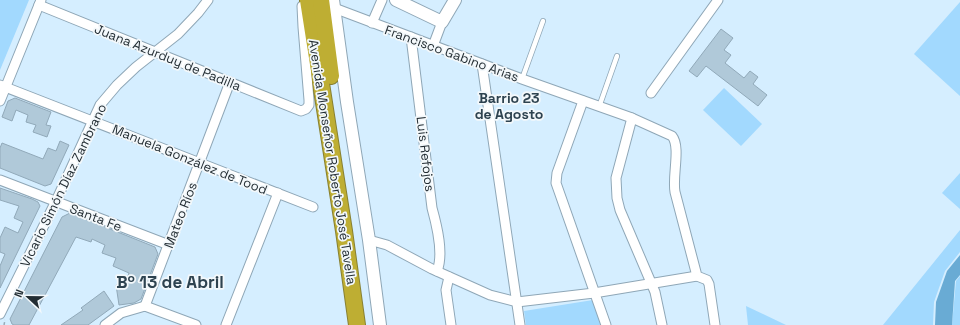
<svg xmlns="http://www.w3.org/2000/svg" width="960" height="325" font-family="'Space Grotesk',sans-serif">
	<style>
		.green { fill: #a2d9fe }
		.water { fill: #69abd4 }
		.building { fill: #b0c9d9; stroke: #91a9b9 }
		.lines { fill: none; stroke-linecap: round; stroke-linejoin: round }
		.lane-casing { stroke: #8fa7b7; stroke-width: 6 }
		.street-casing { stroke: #8fa7b7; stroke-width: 11 }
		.secondary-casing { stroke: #8fa7b7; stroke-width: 14 }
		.highway-casing { stroke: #888133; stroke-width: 18 }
		.path { stroke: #97aab7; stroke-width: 1.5; stroke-dasharray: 3 2; stroke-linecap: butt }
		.lane { stroke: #fff; stroke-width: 4.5 }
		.street { stroke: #fff; stroke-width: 9 }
		.secondary { stroke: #fff; stroke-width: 12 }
		.highway { stroke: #beae33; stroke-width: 16 }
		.labels { text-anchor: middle; stroke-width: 3.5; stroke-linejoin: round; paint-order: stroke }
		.street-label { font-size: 13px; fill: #232d33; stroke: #f3f8fb }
		.neighbourhood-label { font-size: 14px; font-weight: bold; fill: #2e4350; stroke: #f3f8fb }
		.district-label { font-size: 17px; font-weight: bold; fill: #2e4350; stroke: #f3f8fb }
	</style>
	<rect width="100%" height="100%" fill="#d5eeff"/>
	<g class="green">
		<polygon points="0,0 29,0 0,70"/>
		<polygon points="960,2 960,96 914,54"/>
		<polygon points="724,88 762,124 741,146 703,110"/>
		<polygon points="960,173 960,209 942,193"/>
		<polygon points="960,230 960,252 945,271 934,302 933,325 883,325"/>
		<polygon points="960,276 960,325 952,325 956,281"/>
		<polygon points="593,300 601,325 526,325 524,311"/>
		<polygon points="746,306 786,325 748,325"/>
	</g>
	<polygon class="water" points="960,255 960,275 955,281 952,325 935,325 936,302 947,271"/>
	<g class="building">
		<polygon points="721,29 733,38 724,50 731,55 725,63 744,78 750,71 758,77 753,84 767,95 758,106 706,66 697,77 689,71"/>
		<polygon points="15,98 51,112 46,125 51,126 47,137 33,132 36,125 26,122 28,115 16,110 12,121 2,117 8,101"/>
		<polygon points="60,141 69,145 51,184 45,186 0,168 0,148 2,143 43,159 48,148 56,151"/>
		<polygon points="0,188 32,199 38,202 40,206 0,288 0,266 5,254 0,252 0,238 5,227 18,233 23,222 14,218 19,206 0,200"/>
		<polygon points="70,213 155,247 158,254 141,299 134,303 119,305 116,285 125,284 129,273 113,266 116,258 102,253 105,245 92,239 91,242 76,237 29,325 14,325 12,324 10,319 62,217"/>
		<polygon points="104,291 114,306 88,325 61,325 83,310 81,308"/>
	</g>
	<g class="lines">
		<g class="lane-casing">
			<g id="lane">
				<polyline points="522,79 543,21"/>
				<polyline points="599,107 617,56"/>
			</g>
		</g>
		<g class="street-casing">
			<g id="street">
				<polyline points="39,5 301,111 306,109 309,105 309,100 303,27 302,6"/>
				<path d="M334 8 522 79 632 118 672 136C681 147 672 176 675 192L697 276 707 280 709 284 715 325"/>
				<polyline points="372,23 382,0"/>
				<path d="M411 37 432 208C437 226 444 254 437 271"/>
				<polyline points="433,46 442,22"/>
				<polyline points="482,64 520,325"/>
				<polyline points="0,85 313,207"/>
				<polyline points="651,93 718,0"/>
				<polyline points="0,101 41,0"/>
				<polyline points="583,101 557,173 556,183 606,325"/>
				<polyline points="632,118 616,178 617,198 620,210 655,292 662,325"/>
				<polyline points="0,180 169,245"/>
				<polyline points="369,240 387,245 432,269 490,295 517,302 594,293 697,276"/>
				<polyline points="449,277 446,290 451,325"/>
				<polyline points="145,306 230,82"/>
				<polyline points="145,306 196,325"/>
				<polyline points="0,314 56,201 100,105 117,85 136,67 178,34 198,13 208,0"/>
				<polyline points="105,325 121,313 145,306"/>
				<polyline points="226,325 278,193"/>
			</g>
		</g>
		<g class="secondary-casing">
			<g id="secondary">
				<polyline points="333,0 347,102 369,240 380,325"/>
				<polyline points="396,0 442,22 455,0"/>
			</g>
		</g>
		<g class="highway-casing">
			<g id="highway">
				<polyline points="308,0 344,231 357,325"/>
				<polyline points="321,0 331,76"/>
			</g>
		</g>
		<polyline class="path" points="4,325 5,320"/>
		<use href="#lane" class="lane"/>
		<use href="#street" class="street"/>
		<use href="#secondary" class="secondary"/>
		<use href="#highway" class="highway"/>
	</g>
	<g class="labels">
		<g class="street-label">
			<text transform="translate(452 53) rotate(20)" y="5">Francisco Gabino Arias</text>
			<text transform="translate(168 57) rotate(22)" y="5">Juana Azurduy de Padilla</text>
			<text transform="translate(426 154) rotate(83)" y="5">Luis Refojos</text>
			<text transform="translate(190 159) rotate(22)" y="5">Manuela González de Tood</text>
			<text transform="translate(333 162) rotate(81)" y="5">Avenida Monseñor Roberto José Tavella</text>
			<text transform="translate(63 185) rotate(-64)" y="5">Vicario Simón Díaz Zambrano</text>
			<text transform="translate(180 215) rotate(-69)" y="5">Mateo Ríos</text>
			<text transform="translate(96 217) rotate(21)" y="5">Santa Fe</text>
		</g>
		<g class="neighbourhood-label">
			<text x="509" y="103">Barrio 23<tspan x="509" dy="16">de Agosto</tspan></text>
		</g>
		<g class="district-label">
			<text x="170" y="288">Bº 13 de Abril</text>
		</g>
	</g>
	<g transform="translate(28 297) rotate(292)" stroke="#f3f8fb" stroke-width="3" paint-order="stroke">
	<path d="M0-3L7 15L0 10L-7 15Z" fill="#232d33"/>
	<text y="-6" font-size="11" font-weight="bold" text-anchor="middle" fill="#232d33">N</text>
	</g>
</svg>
